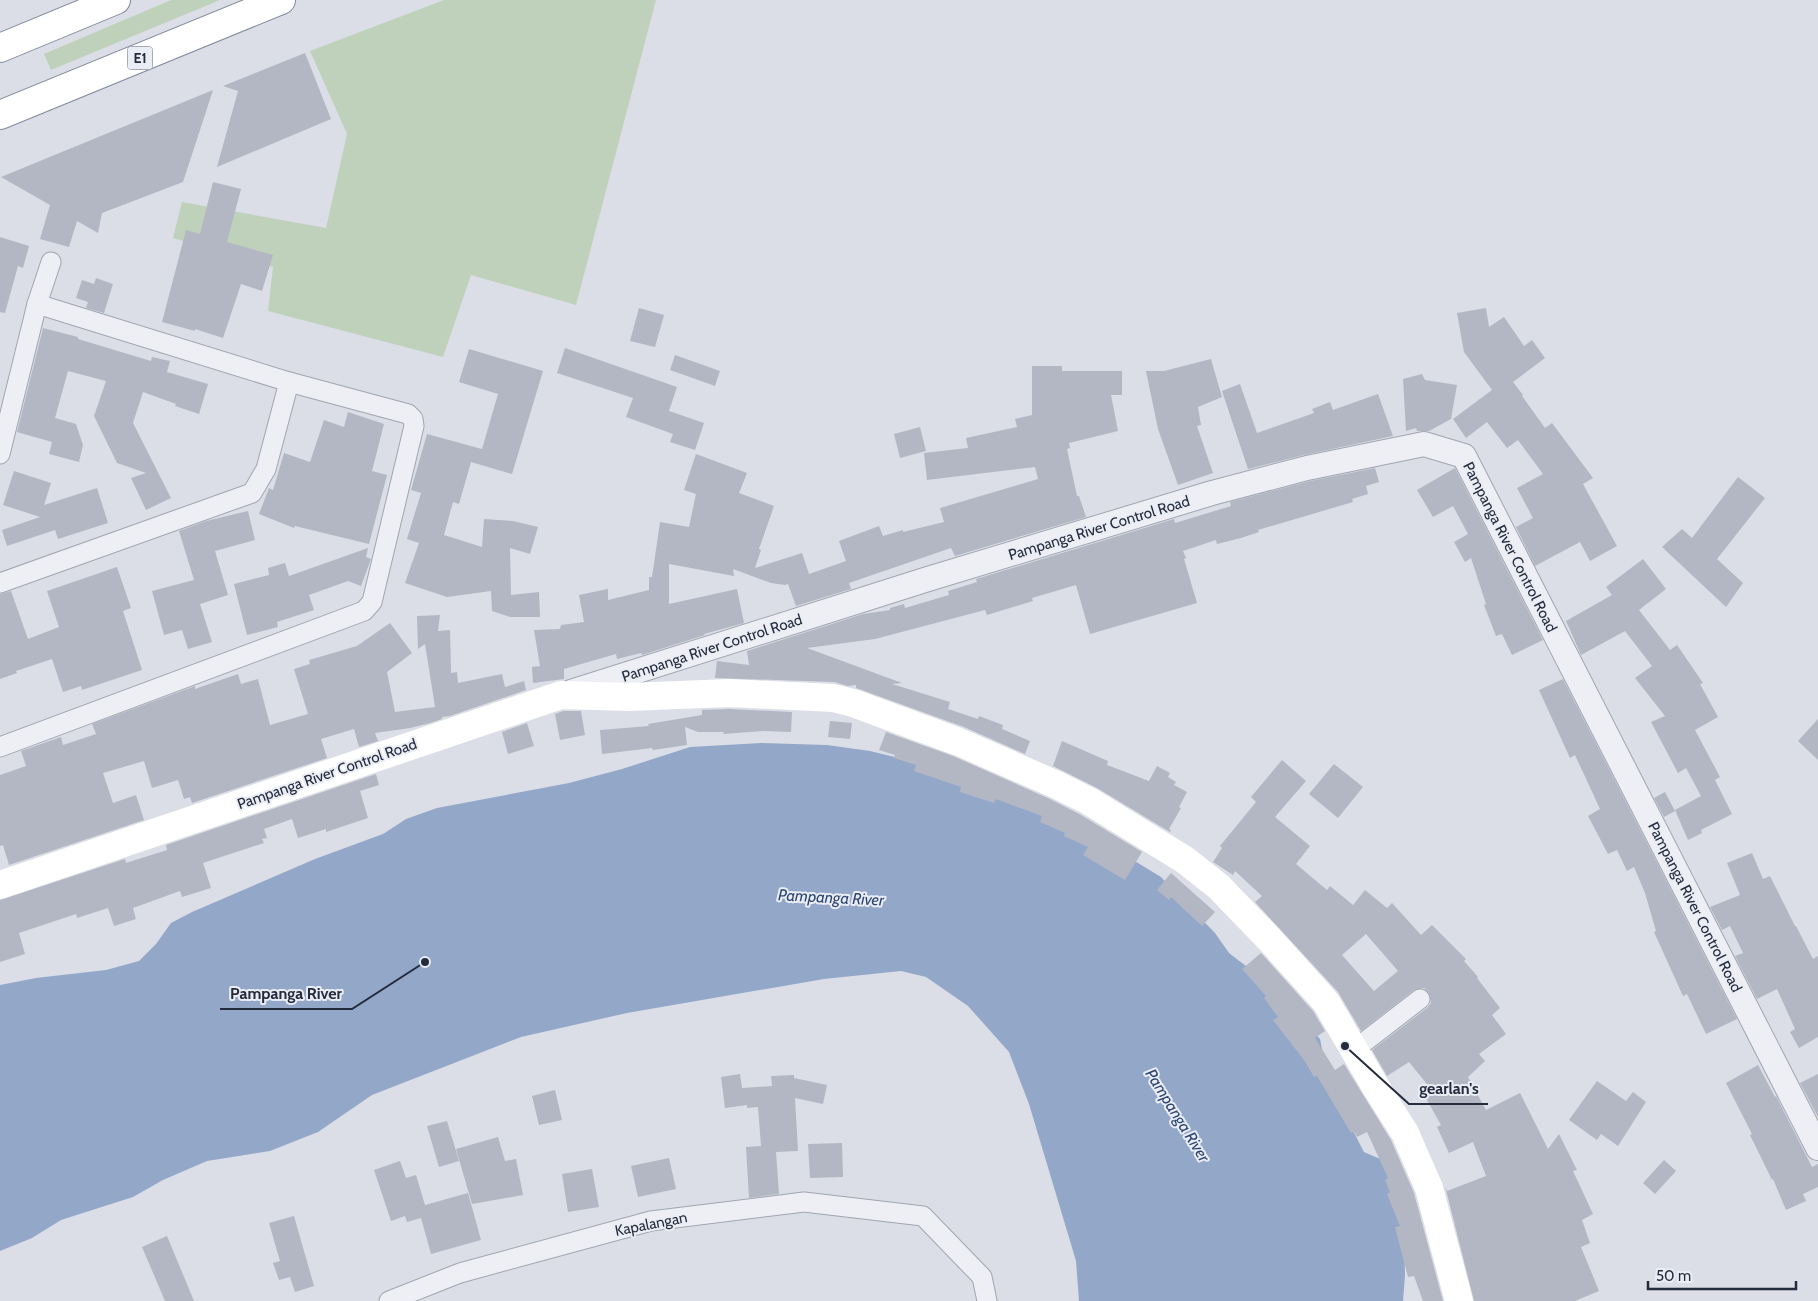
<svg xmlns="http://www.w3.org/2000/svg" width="1818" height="1301" font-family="Cabin,sans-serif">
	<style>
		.green { fill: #bfd1bb }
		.water { fill: #93a8c9 }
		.building { fill: #b2b7c3; fill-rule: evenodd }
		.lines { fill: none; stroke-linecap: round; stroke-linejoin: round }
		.minor-casing { stroke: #a0a5b0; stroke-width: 21 }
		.tertiary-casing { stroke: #a0a5b0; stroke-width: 26 }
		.motorway-casing { stroke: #828a9e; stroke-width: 30 }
		.minor { stroke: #eeeff5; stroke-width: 19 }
		.tertiary { stroke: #eeeff5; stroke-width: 24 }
		.secondary { stroke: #fff; stroke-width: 28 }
		.motorway { stroke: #fff; stroke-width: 28 }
		.labels { text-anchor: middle; stroke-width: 4; stroke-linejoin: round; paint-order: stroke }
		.shield { fill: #eaedf4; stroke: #5f6574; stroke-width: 1 }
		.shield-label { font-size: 14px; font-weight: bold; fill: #242b3d }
		.street-label { font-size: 15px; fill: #242b3d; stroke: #eaedf4 }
		.water-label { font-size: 16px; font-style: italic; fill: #2d4573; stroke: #eaedf4 }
		.leader { fill: none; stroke: #242b3d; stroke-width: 2 }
		.callout-dot { fill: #242b3d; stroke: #eaedf4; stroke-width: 2 }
		.callout-label { font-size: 16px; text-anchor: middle; font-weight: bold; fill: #242b3d; stroke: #eaedf4; stroke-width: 4; stroke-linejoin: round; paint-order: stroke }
	</style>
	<rect width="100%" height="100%" fill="#dbdee6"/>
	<g class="green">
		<polygon points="171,0 220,0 51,70 44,54"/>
		<polygon points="444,0 656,0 576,305 471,275 443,357 268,311 273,267 173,238 182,202 326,228 347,134 310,51"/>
	</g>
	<polygon class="water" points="761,743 827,745 870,751 948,770 1115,849 1161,877 1215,933 1229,953 1276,989 1320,1039 1322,1049 1320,1067 1364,1152 1385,1161 1391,1166 1404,1246 1405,1275 1403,1301 1079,1301 1076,1261 1029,1104 1009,1052 968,1006 926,977 901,971 824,979 627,1013 521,1037 372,1095 318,1132 270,1151 207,1161 163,1180 133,1197 61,1220 32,1238 0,1251 0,985 36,978 106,970 139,961 156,944 171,923 192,912 315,859 383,834 406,819 437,808 569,783 622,769 690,747"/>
	<g class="building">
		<polygon points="305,53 331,119 217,167 238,91 223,86"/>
		<polygon points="213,90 183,182 102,213 98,233 77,221 69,247 40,239 50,205 1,177"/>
		<polygon points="213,182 241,189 227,242 273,255 262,291 241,284 223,338 195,329 195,331 162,322 186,230 200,234"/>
		<polygon points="0,237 29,246 23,268 18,266 5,313 0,312"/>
		<polygon points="96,278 113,284 104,313 86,308 88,302 76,298 82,280 94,284"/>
		<polygon points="639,308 664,315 655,347 630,341"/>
		<polygon points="1486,308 1489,327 1504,317 1524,346 1532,340 1545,358 1513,382 1523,395 1522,396 1545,428 1552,423 1593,478 1583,484 1617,546 1590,561 1580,542 1535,566 1516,527 1533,518 1517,488 1543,474 1518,440 1507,448 1487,422 1466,438 1453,419 1492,390 1464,352 1457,313"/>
		<polygon points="43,328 78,337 78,339 151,361 152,357 170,361 167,372 208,384 199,414 175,406 176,404 143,392 133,423 171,498 146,510 131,478 146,473 117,463 94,416 106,381 68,371 55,418 76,424 83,445 79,462 49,454 52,442 17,432"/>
		<polygon points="565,348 677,387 669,411 704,423 695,450 670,442 673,434 626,417 633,398 557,373"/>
		<polygon points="469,349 543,371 512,474 471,462 459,504 453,502 444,535 482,547 484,519 513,521 538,527 530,554 510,548 511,595 539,592 540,617 510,617 492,611 491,591 447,597 405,583 419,543 407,539 421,493 411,490 427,434 482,449 498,394 459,382"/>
		<polygon points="675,355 720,371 715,386 670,370"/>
		<polygon points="1211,359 1222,397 1198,407 1201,425 1197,426 1213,473 1178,485 1158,429 1146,371 1164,371"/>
		<polygon points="1032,366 1062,366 1062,371 1122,371 1122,395 1111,395 1118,431 1069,443 1070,448 1067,449 1077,496 1079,496 1086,517 955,556 951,548 849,583 851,589 796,606 788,584 785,585 771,583 733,569 734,576 669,564 669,604 737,589 744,623 704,634 705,635 642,655 641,653 617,659 616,654 564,669 564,679 533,683 532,667 540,666 534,630 560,629 561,625 584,622 579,595 608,589 608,600 649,590 649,577 652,577 660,522 689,527 696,494 684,490 696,454 747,473 739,493 774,506 759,549 761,550 755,568 802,553 809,574 846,561 839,541 879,526 883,536 903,530 903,532 944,522 940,508 1038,479 1035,467 927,480 924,453 968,448 966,438 1017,427 1015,419 1032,415"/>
		<polygon points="1422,374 1425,380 1457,385 1451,419 1429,431 1417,431 1416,428 1406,431 1403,379"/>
		<polygon points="1240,384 1257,433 1314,413 1312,409 1330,402 1333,410 1378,394 1393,436 1304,455 1248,469 1222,391"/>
		<polygon points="348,412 384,424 372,471 387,475 369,544 295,526 294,528 259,514 269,488 273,490 284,453 310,462 324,420 344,427"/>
		<polygon points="920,427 926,451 900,458 894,434"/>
		<polygon points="1375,468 1379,482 1366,486 1368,494 1352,499 1353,502 1258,530 1259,532 1241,538 1217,544 1216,540 1183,551 1186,558 1184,559 1197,603 1090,634 1076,585 1032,598 1033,601 987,615 985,610 875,639 807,648 902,683 892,684 950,702 948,709 978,719 979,716 1003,725 1002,729 1030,741 1025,754 964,727 856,688 856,685 848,686 834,682 715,678 717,661 749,665 747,651 863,614 890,610 890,608 904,604 905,608 949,595 948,591 977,582 976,579 1174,519 1175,523 1231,506 1230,502 1310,481"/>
		<polygon points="1455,468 1543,640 1512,655 1502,634 1496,636 1484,605 1486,604 1471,558 1465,562 1454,542 1468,534 1453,506 1433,517 1417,490"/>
		<polygon points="14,471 51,483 44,505 97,488 108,523 58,539 55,530 7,546 2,530 40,517 3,505"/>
		<polygon points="1738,477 1765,498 1717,559 1743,583 1726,607 1662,547 1682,529 1692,538"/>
		<polygon points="248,511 255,540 215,551 228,595 200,604 212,642 188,649 182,630 164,635 152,591 194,580 179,531 206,521"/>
		<polygon points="368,548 366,557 371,559 361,586 348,581 309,595 314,610 277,622 278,627 247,635 234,584 269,575 268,568 285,563 289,576"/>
		<polygon points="1643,559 1666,589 1639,610 1670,650 1677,645 1703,683 1700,684 1718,717 1695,730 1720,777 1715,780 1732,814 1701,830 1702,833 1688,840 1675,810 1701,796 1686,768 1678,773 1651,722 1665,716 1635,678 1652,666 1625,631 1581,655 1566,621 1612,595 1606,587"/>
		<polygon points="117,567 131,608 123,611 142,670 82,690 81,686 63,692 52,659 16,671 17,673 0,679 0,594 11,591 28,639 59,627 47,591"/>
		<polygon points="440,615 438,631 450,630 451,673 457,672 458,683 502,674 505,687 524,681 526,690 450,716 442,717 442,719 430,723 410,728 375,733 378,741 359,747 354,729 321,739 327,758 192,803 190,797 184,799 178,780 152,788 144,761 103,773 113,803 136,795 144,820 9,865 3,845 0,846 0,775 26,766 21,751 61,737 63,745 96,734 92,724 195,686 195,689 238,674 241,684 258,679 270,725 308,714 294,669 310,664 309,660 357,646 390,623 412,653 387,672 395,712 435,707 425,644 418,649 417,616"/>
		<polygon points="1563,679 1737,1019 1706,1034 1687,994 1683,996 1654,932 1656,931 1645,893 1634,867 1627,871 1617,850 1608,854 1588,816 1600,809 1575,755 1570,758 1539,690"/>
		<polygon points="729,709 792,712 791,732 763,731 723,734 724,732 698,732 685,727 687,745 653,750 652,748 602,754 600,730 649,726 648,724 702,715 702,710"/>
		<polygon points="563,711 581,711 585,735 560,740 555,714"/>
		<polygon points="1818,719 1818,760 1798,741"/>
		<polygon points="830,721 852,723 850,739 828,737"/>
		<polygon points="527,723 534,746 508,754 502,732"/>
		<polygon points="886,732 953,756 1050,799 1081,815 1142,852 1125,880 1083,855 1088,847 1064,836 1065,833 1040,822 1042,816 996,799 994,803 960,792 961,787 914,771 916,765 894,758 895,755 879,750"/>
		<polygon points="1062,741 1108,761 1107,765 1149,781 1157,766 1170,773 1168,777 1176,782 1174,785 1187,792 1179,807 1181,808 1169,829 1171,830 1170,832 1097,788 1053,766"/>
		<path d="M1282 760 1306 781 1275 817 1310 846 1296 864 1327 890 1330 886 1353 905 1365 890 1387 908 1392 903 1421 935 1432 925 1466 959 1464 961 1478 977 1477 978 1500 1008 1492 1015 1506 1034 1479 1054 1485 1061 1468 1077 1486 1110 1520 1093 1548 1149 1559 1134 1577 1170 1573 1171 1593 1214 1582 1220 1590 1243 1581 1247 1599 1291 1575 1301H1474L1445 1186 1447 1191 1486 1176 1473 1142 1449 1153 1437 1127 1441 1125 1423 1093 1431 1089 1409 1062 1387 1076 1372 1050 1427 1008 1431 1003 1429 993 1424 988 1414 990 1361 1031 1338 992 1255 902 1262 896 1235 871 1233 875 1213 862 1222 848 1220 846 1256 802 1251 797ZM1366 934 1398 971 1374 991 1342 955Z"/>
		<polygon points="1334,764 1363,787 1338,818 1309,794"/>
		<polygon points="376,774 379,785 360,791 368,818 326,832 326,829 298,838 292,819 264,829 267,838 262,839 264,843 203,863 211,888 182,897 180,891 133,908 136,919 114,926 108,908 77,918 76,914 19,933 25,954 0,962 0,900 125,859 126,863 167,850 166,845"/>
		<polygon points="1665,792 1675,811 1664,817 1654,798"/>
		<polygon points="1752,853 1763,879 1770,876 1795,926 1796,926 1813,959 1818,956 1818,1037 1799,1048 1790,1032 1795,1029 1777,989 1757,999 1735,956 1743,953 1730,926 1722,930 1710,907 1740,895 1727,863"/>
		<polygon points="1171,873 1215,912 1202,926 1171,897 1169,900 1157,890"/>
		<polygon points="1261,953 1313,1011 1325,1031 1315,1038 1335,1070 1344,1064 1391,1140 1414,1193 1443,1301 1423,1301 1414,1276 1408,1277 1395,1227 1400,1226 1387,1194 1390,1192 1385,1180 1388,1178 1367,1132 1357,1137 1354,1132 1351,1133 1317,1076 1314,1077 1304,1060 1273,1020 1278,1017 1264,998 1266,996 1242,969"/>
		<polygon points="1758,1065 1775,1097 1776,1096 1812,1167 1818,1164 1818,1187 1803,1194 1806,1201 1786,1210 1773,1179 1772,1180 1750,1135 1752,1134 1726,1083"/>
		<polygon points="740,1074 742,1088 772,1086 771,1076 794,1075 794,1078 827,1085 823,1104 795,1098 798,1151 776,1152 779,1194 749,1198 746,1147 761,1146 758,1107 747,1108 747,1105 725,1108 721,1077"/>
		<polygon points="1818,1074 1818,1117 1800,1083"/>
		<polygon points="1597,1081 1626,1101 1633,1092 1646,1102 1618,1146 1601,1134 1597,1140 1569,1120"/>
		<polygon points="555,1090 562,1120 539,1125 532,1096"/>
		<polygon points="447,1121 459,1161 439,1167 427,1126"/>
		<polygon points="498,1137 505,1161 516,1159 523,1195 472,1204 456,1149"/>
		<polygon points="842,1143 843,1177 810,1178 808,1144"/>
		<polygon points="669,1158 676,1189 638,1197 631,1166"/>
		<polygon points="1664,1160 1676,1171 1655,1194 1643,1183"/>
		<polygon points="400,1161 406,1178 416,1175 425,1205 468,1193 481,1240 431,1254 421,1218 407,1222 405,1216 391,1221 374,1170"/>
		<polygon points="592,1169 599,1207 568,1212 562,1174"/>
		<polygon points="294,1216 314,1286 295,1292 290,1277 279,1280 273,1263 280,1261 269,1223"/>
		<polygon points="167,1236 194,1301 165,1301 142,1247"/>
	</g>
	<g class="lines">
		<g class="minor-casing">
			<g id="minor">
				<polyline points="0,454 37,304 51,262"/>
				<polyline points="0,583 252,493 266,469 289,382"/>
				<polyline points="0,747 364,611 372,602 414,426 413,419 408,414 289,382 37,304"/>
				<polyline points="1354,1050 1420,999"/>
				<polyline points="389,1301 460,1273 651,1221 804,1202 923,1216 982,1277 987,1301"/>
			</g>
		</g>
		<g class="tertiary-casing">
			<polyline id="tertiary" points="571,692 928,579 1212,493 1307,468 1424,444 1464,456 1818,1148"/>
		</g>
		<g class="motorway-casing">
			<g id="motorway">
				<polyline points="0,48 116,0"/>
				<polyline points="0,115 281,0"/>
			</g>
		</g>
		<use href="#minor" class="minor"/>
		<use href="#tertiary" class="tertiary"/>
		<polyline class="secondary" points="0,885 561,695 628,697 729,693 833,698 853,703 959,742 1057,785 1089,801 1185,860 1219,887 1272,942 1326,1002 1374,1084 1405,1133 1429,1188 1459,1301"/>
		<use href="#motorway" class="motorway"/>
	</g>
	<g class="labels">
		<rect class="shield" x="127.5" y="46.5" width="25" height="23" rx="4"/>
		<g class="shield-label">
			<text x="140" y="63">E1</text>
		</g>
		<g class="street-label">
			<text transform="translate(1099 528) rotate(-17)" y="5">Pampanga River Control Road</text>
			<text transform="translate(1510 547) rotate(63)" y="5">Pampanga River Control Road</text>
			<text transform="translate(712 648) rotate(-18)" y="5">Pampanga River Control Road</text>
			<text transform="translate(327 774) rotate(-19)" y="5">Pampanga River Control Road</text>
			<text transform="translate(1695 907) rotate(63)" y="5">Pampanga River Control Road</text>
			<text transform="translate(651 1224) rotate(-11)" y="5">Kapalangan</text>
		</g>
		<g class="water-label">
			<text transform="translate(831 897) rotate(3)" y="6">Pampanga River</text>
			<text transform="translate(1178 1115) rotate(58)" y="6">Pampanga River</text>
		</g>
	</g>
	<path class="leader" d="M425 962L352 1009H220M1345 1046L1409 1104H1488"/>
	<g class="callout-dot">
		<circle cx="425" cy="962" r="5"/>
		<circle cx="1345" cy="1046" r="5"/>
	</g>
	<g class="callout-label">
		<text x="286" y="999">Pampanga River</text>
		<text x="1449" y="1094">gearlan's</text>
	</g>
	<path d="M1648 1281v8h148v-8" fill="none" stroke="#242b3d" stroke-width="2.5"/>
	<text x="1656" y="1281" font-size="15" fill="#242b3d" stroke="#eaedf4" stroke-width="4" paint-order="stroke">50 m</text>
</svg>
